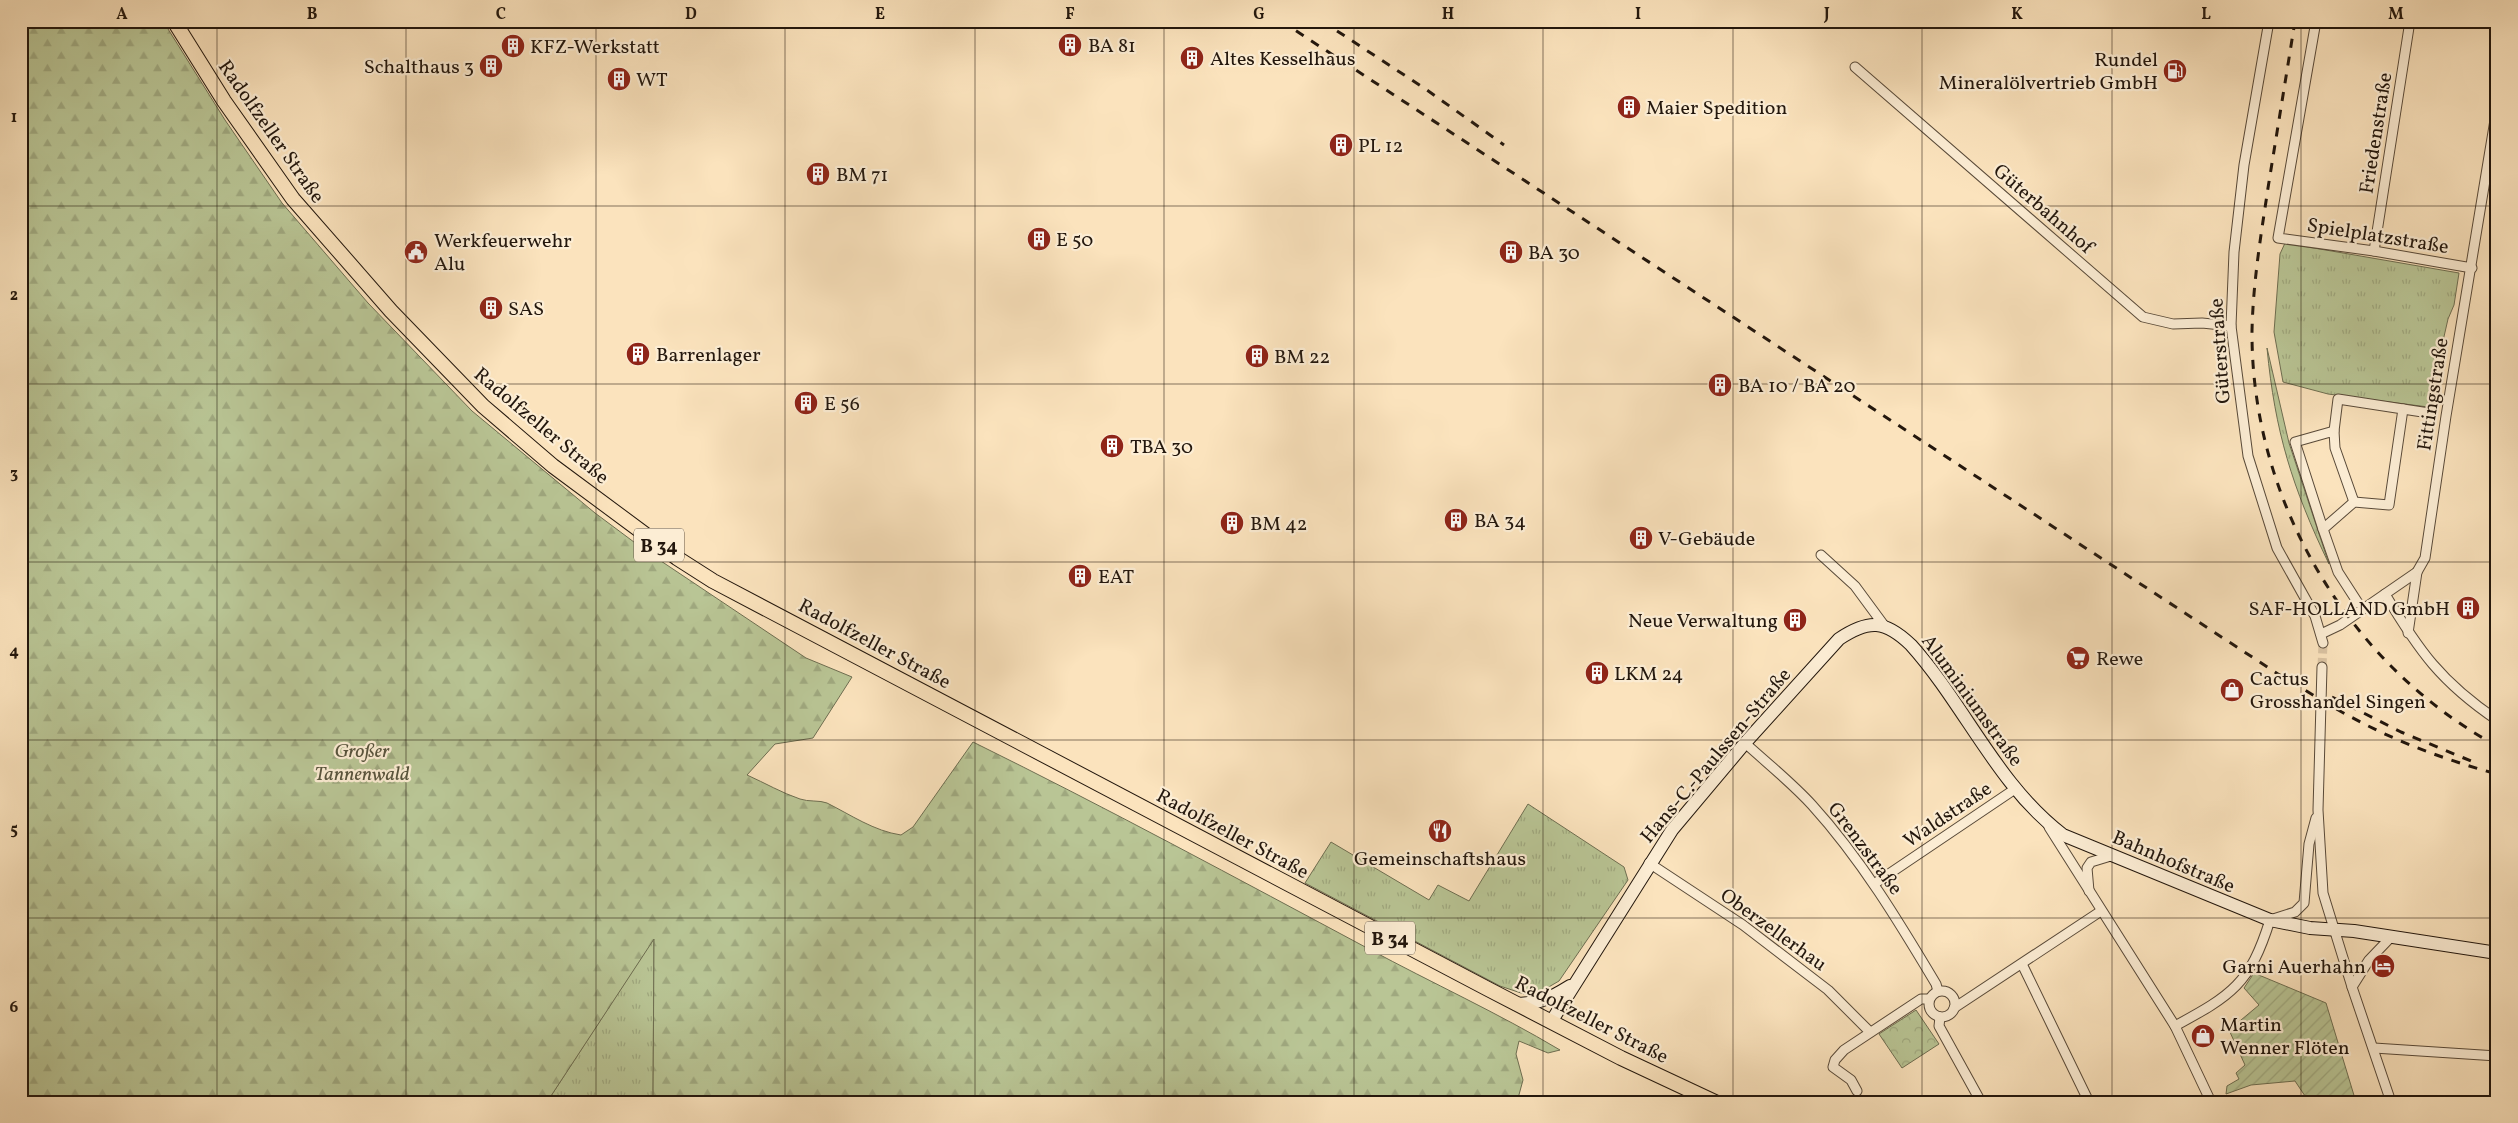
<svg xmlns="http://www.w3.org/2000/svg" width="2518" height="1123" font-family="Vollkorn,serif">
	<style>
		.grass { fill: url(#grass-tufts); stroke: #6e6e51 }
		.forest { fill: url(#forest-firs); stroke: #6e6e51 }
		.park { fill: url(#park-crowns); stroke: #6e6e51 }
		.garden { fill: url(#garden-furrows); stroke: #6e6e51 }
		.lines { fill: none; stroke-linecap: round; stroke-linejoin: round }
		.street-tunnel { stroke: #dbc4a3; stroke-width: 9; stroke-dasharray: 9 4.5; stroke-linecap: butt }
		.street-casing { stroke: #594a39; stroke-width: 11 }
		.secondary-casing { stroke: #23170d; stroke-width: 14 }
		.primary-casing { stroke: #23170d; stroke-width: 16 }
		.street { stroke: #fcedd4; stroke-width: 9 }
		.secondary { stroke: #fcedd4; stroke-width: 12 }
		.primary { stroke: #fbe3bd; stroke-width: 14 }
		.rail { stroke: #23170d; stroke-width: 3; stroke-dasharray: 9 9; stroke-linecap: butt }
		.grid { fill: none; stroke: #23170d; stroke-width: 1; stroke-opacity: 0.55 }
		.labels { text-anchor: middle; stroke-width: 4.5; stroke-linejoin: round; paint-order: stroke }
		.shield { fill: #fcedd4; stroke: #645749; stroke-width: 1 }
		.shield-label { font-size: 19px; font-weight: bold; fill: #23170d }
		.poi-label { font-size: 20px; fill: #23170d; stroke: #fcedd4; text-anchor: start }
		.street-label { font-size: 20px; fill: #23170d; stroke: #fcedd4 }
		.park-label { font-size: 20px; font-style: italic; fill: #58543d; stroke: #fcedd4 }
		.neatline { fill: none; stroke: #23170d; stroke-width: 2 }
		.grid-label { font-size: 16px; text-anchor: middle; font-weight: bold; fill: #23170d }
	</style>
	<defs>
		<pattern id="grass-tufts" width="24" height="20" patternUnits="userSpaceOnUse" patternTransform="scale(1.25)"><rect width="24" height="20" fill="#b9c595"/><path d="M3 7l-1-3M5 7V3M7 7l1-3M15 17l-1-3M17 17v-4M19 17l1-3" fill="none" stroke="#9fa87f"/></pattern>
		<pattern id="forest-firs" width="22" height="20" patternUnits="userSpaceOnUse" patternTransform="scale(1.25)"><rect width="22" height="20" fill="#b9c595"/><path d="M5 1l3.5 6h-7zM16 11l3.5 6h-7z" fill="#9fa87f"/></pattern>
		<pattern id="park-crowns" width="20" height="18" patternUnits="userSpaceOnUse" patternTransform="scale(1.25)"><rect width="20" height="18" fill="#b9c595"/><path d="M2 6a3 3 0 1 1 6 0M12 15a3 3 0 1 1 6 0" fill="none" stroke="#9fa87f"/></pattern>
		<pattern id="garden-furrows" width="10" height="10" patternUnits="userSpaceOnUse" patternTransform="scale(1.25)"><rect width="10" height="10" fill="#b9c595"/><path d="M-1 1l2-2M0 10L10 0M9 11l2-2" fill="none" stroke="#9fa87f"/></pattern>
	</defs>
	<rect width="100%" height="100%" fill="#fbe3bd"/>
	<filter id="stains"><feTurbulence type="fractalNoise" baseFrequency=".004" numOctaves="4"/><feColorMatrix values="0 0 0 0 .2 0 0 0 0 .09 0 0 0 0 .02 0 0 0 .5 -.17"/></filter>
	<radialGradient id="worn" r=".72"><stop offset=".6" stop-color="#630" stop-opacity="0"/><stop offset="1" stop-color="#630" stop-opacity=".3"/></radialGradient>
	<g class="grass">
		<polygon points="2285,243 2459,273 2454,305 2448,319 2428,407 2328,394 2283,382 2274,332 2280,254"/>
		<path d="M2267 348 2289 443 2329 564C2292 487 2275 432 2267 348Z"/>
		<polygon points="1528,804 1624,867 1628,880 1559,981 1540,992 1524,994 1500,986 1305,883 1331,842 1429,900 1438,885 1469,901"/>
		<polygon points="654,938 653,1102 547,1102"/>
	</g>
	<path class="forest" d="M21 21H163L225 120 282 203 368 303 472 411 595 513 646 551 806 658 852 677 813 738 775 744 747 775C765 783 782 793 800 799 808 802 820 800 827 803 851 815 874 831 901 835L913 827 973 742C1107 808 1238 879 1369 949 1432 983 1498 1013 1560 1050L1548 1053 1519 1041 1516 1054 1523 1080 1517 1102H653L654 939 547 1102H21Z"/>
	<polygon class="park" points="1916,1010 1939,1044 1902,1068 1879,1034"/>
	<polygon class="garden" points="2254,973 2326,1003 2356,1102 2309,1102 2295,1081 2251,1085 2226,1094 2227,1086 2239,1079 2236,1073 2245,1065 2229,1030 2259,1005 2244,988"/>
	<g class="lines">
		<polyline class="street-tunnel" points="2322,667 2323,643"/>
		<g class="street-casing">
			<g id="street">
				<polyline points="2269,21 2244,165 2234,252 2231,326 2248,456 2277,548 2315,616 2323,643"/>
				<polyline points="2316,21 2278,238 2374,251 2472,268"/>
				<polyline points="1855,67 2143,317 2173,324 2202,323 2231,326"/>
				<polyline points="2374,251 2410,21"/>
				<polyline points="2334,431 2338,399 2403,409"/>
				<polyline points="2323,529 2295,442 2334,431 2335,448 2354,502"/>
				<polyline points="1821,555 1855,586 1883,624"/>
				<path d="M2385 594C2419 651 2441 682 2497 720"/>
				<polyline points="2358,603 2338,572 2323,529 2354,502 2389,505 2403,409 2429,413"/>
				<polyline points="2408,633 2417,572"/>
				<polyline points="2321,634 2340,625 2417,572 2425,558 2446,416 2497,108"/>
				<polyline points="2322,667 2318,810 2323,893 2352,987 2391,1102"/>
				<path d="M1745 743C1767 763 1792 783 1812 805 1861 859 1899 922 1936 984L1938 991"/>
				<polyline points="2049,827 2175,1026 2211,1102"/>
				<polyline points="1649,863 1743,925 1828,990 1870,1032"/>
				<polyline points="1874,884 2015,789"/>
				<polyline points="2089,891 2087,868 2091,862 2114,855"/>
				<polyline points="2022,964 2089,1102"/>
				<polyline points="2352,987 2369,960 2392,936"/>
				<circle cx="1942" cy="1004" r="13"/>
				<polyline points="1954,1008 2101,911"/>
				<polyline points="1940,1017 1939,1026 1981,1102"/>
				<path d="M2175 1026C2232 995 2250 984 2270 920L2295 912 2304 903 2309 844 2316 818"/>
				<polyline points="2374,1048 2497,1056"/>
				<polyline points="1857,1091 1851,1080 1833,1067 1835,1060 1844,1050 1921,999 1929,999"/>
			</g>
		</g>
		<g class="secondary-casing">
			<g id="secondary">
				<path d="M1516 1004C1541 1003 1549 999 1570 986"/>
				<path d="M1551 1022 1672 830 1745 743 1839 639C1869 619 1885 620 1911 645 1965 705 1997 785 2063 835L2270 920 2310 928 2354 931 2497 953"/>
			</g>
		</g>
		<g class="primary-casing">
			<polyline id="primary" points="174,21 224,101 293,199 391,311 483,406 553,466 677,558 713,581 1488,989 1621,1058 1715,1102"/>
		</g>
		<use href="#street" class="street"/>
		<use href="#secondary" class="secondary"/>
		<use href="#primary" class="primary"/>
		<g class="rail">
			<path d="M1281 21 2278 674C2303 688 2326 704 2351 717 2397 742 2446 760 2497 774"/>
			<polyline points="1322,21 1427,90 1504,145"/>
			<path d="M2295 21C2286 77 2277 132 2268 188 2261 235 2253 282 2252 331 2251 500 2348 665 2497 746"/>
			<polyline points="2332,697 2401,732 2471,761"/>
		</g>
	</g>
	<path class="grid" d="M217 21V1102M406 21V1102M596 21V1102M785 21V1102M975 21V1102M1164 21V1102M1354 21V1102M1543 21V1102M1733 21V1102M1922 21V1102M2112 21V1102M2301 21V1102M21 206H2497M21 384H2497M21 562H2497M21 740H2497M21 918H2497"/>
	<defs>
		<g id="building-disc" transform="scale(1.25)"><circle r="9.5" fill="#8f2418" stroke="#fcedd4"/><path d="M-4-6H4V6H1V3H-1V6H-4ZM-2.5-4.3h1.7v1.8h-1.7ZM.8-4.3h1.7v1.8H.8ZM-2.5-1h1.7V.8h-1.7ZM.8-1h1.7V.8H.8Z" fill="#fff"/></g>
		<g id="fuel-disc" transform="scale(1.25)"><circle r="9.5" fill="#8f2418" stroke="#fcedd4"/><path d="M-5.5-6h7V0h2V4h1.3V-2.5L3-4.5l.8-.8L6-3V5H2.5V1h-1V6h-7ZM-4.2-4.7v3.2H.2V-4.7Z" fill="#fff"/></g>
		<g id="civic-disc" transform="scale(1.25)"><circle r="9.5" fill="#8f2418" stroke="#fcedd4"/><path d="M-.6-6.5H3V-4.5H.6V-3L4-1V1h2V6H-6V1h2V-1L-.6-3ZM-1.2 2.5V6h2.4V2.5Z" fill="#fff"/></g>
		<g id="supermarket-disc" transform="scale(1.25)"><circle r="9.5" fill="#8f2418" stroke="#fcedd4"/><path d="M-6-5.5h2.5l.6 2H6L4.5 2H-2.5L-4.4-4H-6ZM-1.5 3.2a1.3 1.3 0 1 0 .1 0ZM3 3.2a1.3 1.3 0 1 0 .1 0Z" fill="#fff"/></g>
		<g id="shop-disc" transform="scale(1.25)"><circle r="9.5" fill="#8f2418" stroke="#fcedd4"/><path d="M-5-2.5h2.3a2.7 3.5 0 0 1 5.4 0H5L5.5 6h-11ZM-1.5-2.5h3a1.5 2.3 0 0 0-3 0Z" fill="#fff"/></g>
		<g id="restaurant-disc" transform="scale(1.25)"><circle r="9.5" fill="#8f2418" stroke="#fcedd4"/><path d="M-5-6h1v4h1v-4h1v4h1v-4h1v5L-1.5 .5V6h-2V.5L-5-1ZM5-6V6H3V1.5H1.5Q1.5-4 5-6Z" fill="#fff"/></g>
		<g id="hotel-disc" transform="scale(1.25)"><circle r="9.5" fill="#8f2418" stroke="#fcedd4"/><path d="M-6-4.5h1.5V1H6V5H4.5V3h-9V5H-6ZM-4 0a1.8 1.8 0 1 1 3.6 0ZM.5 0V-2.5h3Q6-2.5 6 0Z" fill="#fff"/></g>
	</defs>
	<g fill-rule="evenodd">
		<use href="#building-disc" x="1070" y="45"/>
		<use href="#building-disc" x="513" y="46"/>
		<use href="#building-disc" x="1192" y="58"/>
		<use href="#building-disc" x="491" y="66"/>
		<use href="#fuel-disc" x="2175" y="71"/>
		<use href="#building-disc" x="619" y="79"/>
		<use href="#building-disc" x="1629" y="107"/>
		<use href="#building-disc" x="1341" y="145"/>
		<use href="#building-disc" x="818" y="174"/>
		<use href="#building-disc" x="1039" y="239"/>
		<use href="#civic-disc" x="416" y="252"/>
		<use href="#building-disc" x="1511" y="252"/>
		<use href="#building-disc" x="491" y="308"/>
		<use href="#building-disc" x="638" y="354"/>
		<use href="#building-disc" x="1257" y="356"/>
		<use href="#building-disc" x="1720" y="385"/>
		<use href="#building-disc" x="806" y="403"/>
		<use href="#building-disc" x="1112" y="446"/>
		<use href="#building-disc" x="1456" y="520"/>
		<use href="#building-disc" x="1232" y="523"/>
		<use href="#building-disc" x="1641" y="538"/>
		<use href="#building-disc" x="1080" y="576"/>
		<use href="#building-disc" x="2468" y="608"/>
		<use href="#building-disc" x="1795" y="620"/>
		<use href="#supermarket-disc" x="2078" y="658"/>
		<use href="#building-disc" x="1597" y="673"/>
		<use href="#shop-disc" x="2232" y="690"/>
		<use href="#restaurant-disc" x="1440" y="831"/>
		<use href="#hotel-disc" x="2383" y="966"/>
		<use href="#shop-disc" x="2203" y="1036"/>
	</g>
	<g class="labels">
		<g class="shield">
			<rect x="634" y="528.5" width="50" height="33" rx="4"/>
			<rect x="1365" y="921.5" width="50" height="33" rx="4"/>
		</g>
		<g class="shield-label">
			<text x="659" y="552">B 34</text>
			<text x="1390" y="945">B 34</text>
		</g>
		<g class="poi-label">
			<text x="1088" y="52">BA 81</text>
			<text x="530" y="53">KFZ-Werkstatt</text>
			<text x="1210" y="65">Altes Kesselhaus</text>
			<text x="2158" y="66" text-anchor="end">Rundel<tspan x="2158" dy="23">Mineralölvertrieb GmbH</tspan></text>
			<text x="474" y="73" text-anchor="end">Schalthaus 3</text>
			<text x="636" y="86">WT</text>
			<text x="1646" y="114">Maier Spedition</text>
			<text x="1358" y="152">PL 12</text>
			<text x="836" y="181">BM 71</text>
			<text x="1056" y="246">E 50</text>
			<text x="434" y="247">Werkfeuerwehr<tspan x="434" dy="23">Alu</tspan></text>
			<text x="1528" y="259">BA 30</text>
			<text x="508" y="315">SAS</text>
			<text x="656" y="361">Barrenlager</text>
			<text x="1274" y="363">BM 22</text>
			<text x="1738" y="392">BA 10 / BA 20</text>
			<text x="824" y="410">E 56</text>
			<text x="1130" y="453">TBA 30</text>
			<text x="1474" y="527">BA 34</text>
			<text x="1250" y="530">BM 42</text>
			<text x="1658" y="545">V-Gebäude</text>
			<text x="1098" y="583">EAT</text>
			<text x="2450" y="615" text-anchor="end">SAF-HOLLAND GmbH</text>
			<text x="1778" y="627" text-anchor="end">Neue Verwaltung</text>
			<text x="2096" y="665">Rewe</text>
			<text x="1614" y="680">LKM 24</text>
			<text x="2250" y="685">Cactus<tspan x="2250" dy="23">Grosshandel Singen</tspan></text>
			<text x="1440" y="865" text-anchor="middle">Gemeinschaftshaus</text>
			<text x="2366" y="973" text-anchor="end">Garni Auerhahn</text>
			<text x="2220" y="1031">Martin<tspan x="2220" dy="23">Wenner Flöten</tspan></text>
		</g>
		<g class="street-label">
			<text transform="translate(272 131) rotate(55)" y="7">Radolfzeller Straße</text>
			<text transform="translate(2375 133) rotate(-81)" y="7">Friedenstraße</text>
			<text transform="translate(2044 208) rotate(41)" y="7">Güterbahnhof</text>
			<text transform="translate(2378 235) rotate(9)" y="7">Spielplatzstraße</text>
			<text transform="translate(2219 351) rotate(-94)" y="7">Güterstraße</text>
			<text transform="translate(2432 394) rotate(-81)" y="7">Fittingstraße</text>
			<text transform="translate(542 425) rotate(40)" y="7">Radolfzeller Straße</text>
			<text transform="translate(875 643) rotate(28)" y="7">Radolfzeller Straße</text>
			<text transform="translate(1973 700) rotate(54)" y="7">Aluminiumstraße</text>
			<text transform="translate(1715 755) rotate(-50)" y="7">Hans-C.-Paulssen-Straße</text>
			<text transform="translate(1947 814) rotate(-34)" y="7">Waldstraße</text>
			<text transform="translate(1233 833) rotate(28)" y="7">Radolfzeller Straße</text>
			<text transform="translate(1866 848) rotate(53)" y="7">Grenzstraße</text>
			<text transform="translate(2174 861) rotate(23)" y="7">Bahnhofstraße</text>
			<text transform="translate(1774 929) rotate(36)" y="7">Oberzellerhau</text>
			<text transform="translate(1592 1019) rotate(27)" y="7">Radolfzeller Straße</text>
		</g>
		<g class="park-label">
			<text x="362" y="757">Großer<tspan x="362" dy="23">Tannenwald</tspan></text>
		</g>
	</g>
	<rect width="2518" height="1123" fill="none" stroke="#fbe3bd" stroke-width="55"/>
	<rect x="28" y="28" width="2462" height="1068" class="neatline"/>
	<g class="grid-label">
		<text x="122" y="19">A</text>
		<text x="312" y="19">B</text>
		<text x="501" y="19">C</text>
		<text x="691" y="19">D</text>
		<text x="880" y="19">E</text>
		<text x="1070" y="19">F</text>
		<text x="1259" y="19">G</text>
		<text x="1448" y="19">H</text>
		<text x="1638" y="19">I</text>
		<text x="1827" y="19">J</text>
		<text x="2017" y="19">K</text>
		<text x="2206" y="19">L</text>
		<text x="2396" y="19">M</text>
		<text x="14" y="122">1</text>
		<text x="14" y="300">2</text>
		<text x="14" y="478">3</text>
		<text x="14" y="656">4</text>
		<text x="14" y="834">5</text>
		<text x="14" y="1012">6</text>
	</g>
	<rect width="100%" height="100%" filter="url(#stains)"/>
	<rect width="100%" height="100%" fill="url(#worn)"/>
</svg>
